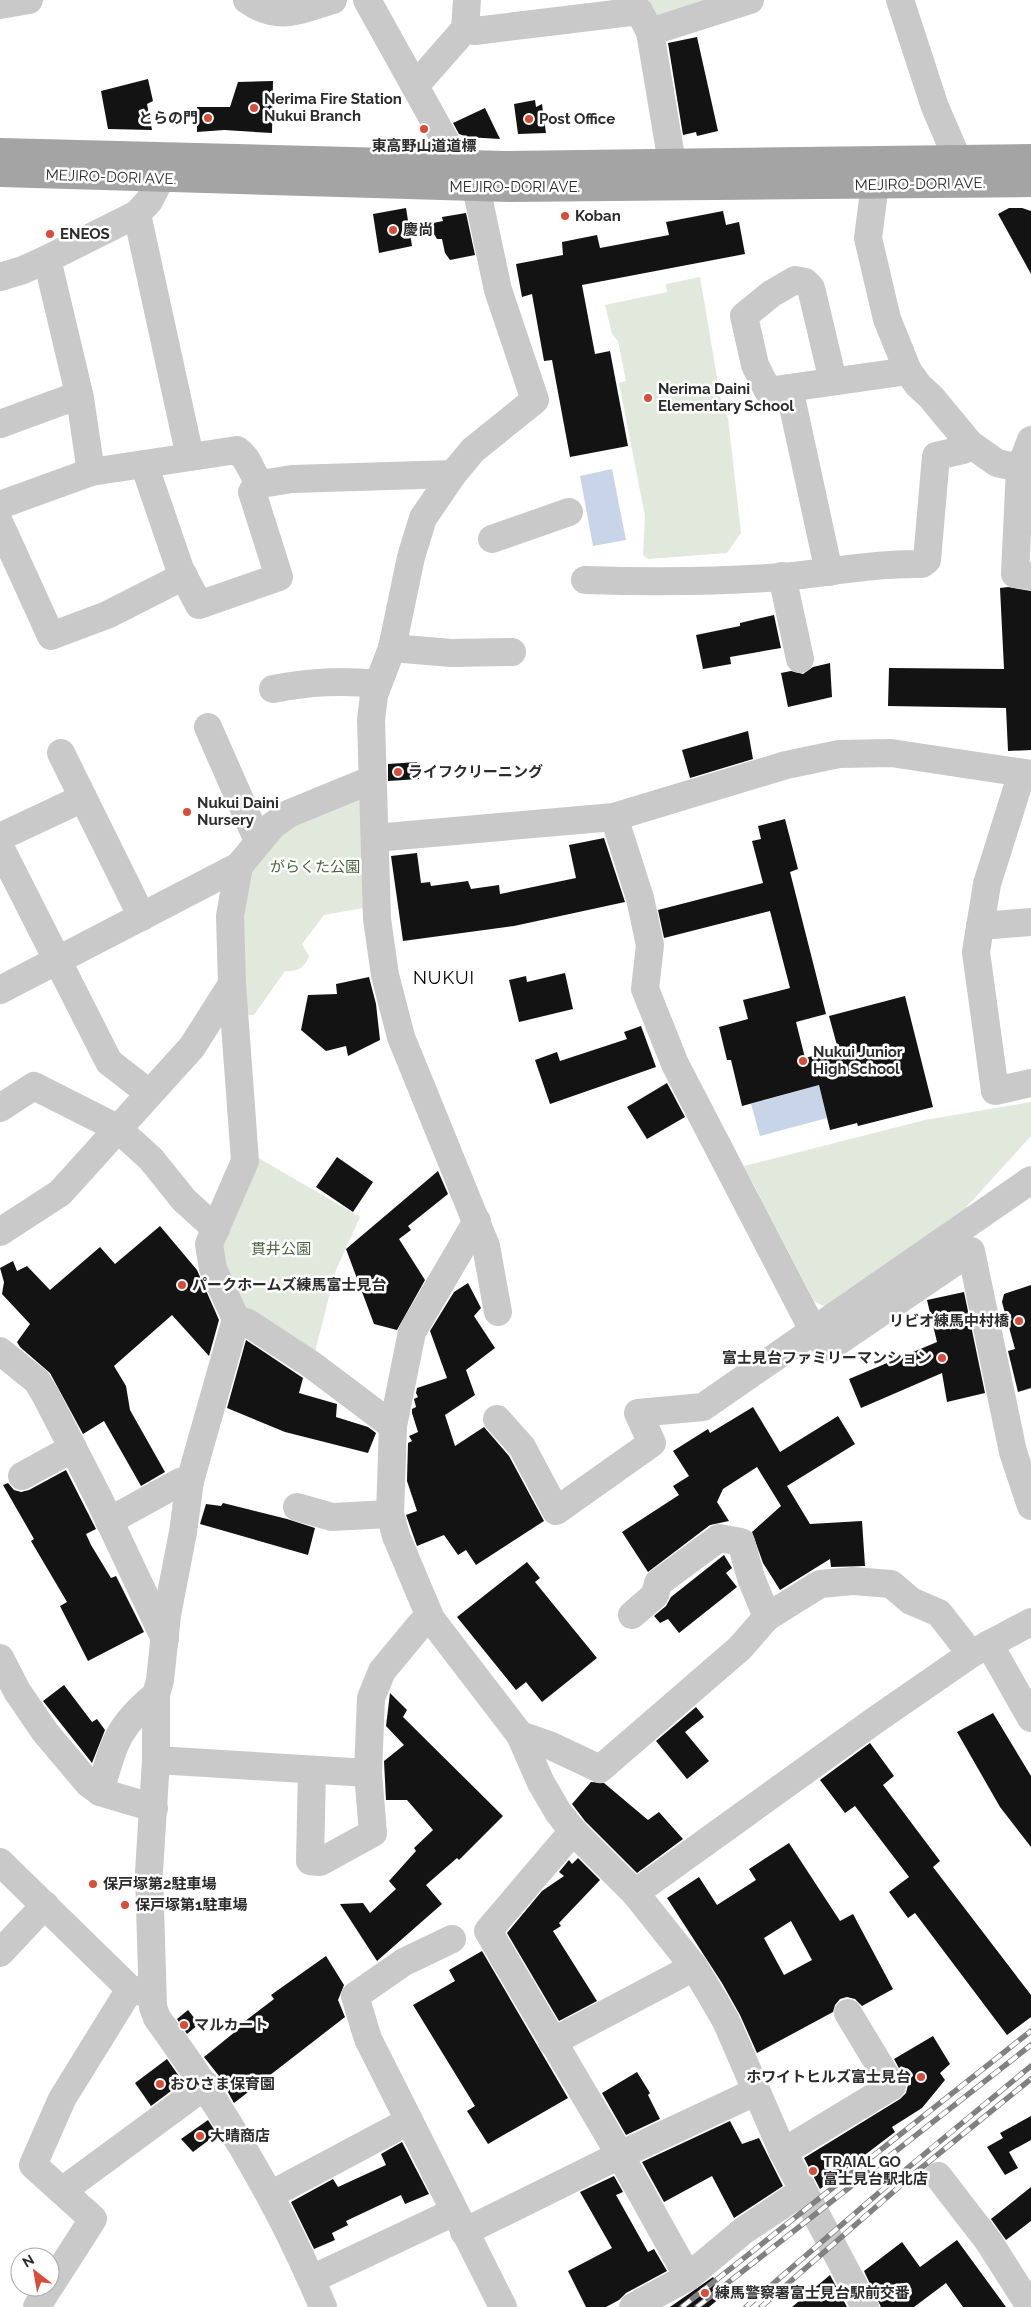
<svg xmlns="http://www.w3.org/2000/svg" width="1031" height="2307" font-family="Raleway,'Noto Sans JP',sans-serif">
	<style>
		.green { fill: #e0e9db }
		.water { fill: #c8d5e8 }
		.building { fill: #131313; fill-rule: evenodd }
		.lines { fill: none; stroke-linecap: round; stroke-linejoin: round }
		.minor { stroke: #c9c9c9; stroke-width: 28 }
		.major { stroke: #a4a4a4; stroke-width: 28 }
		.rail-casing { stroke: #818181; stroke-width: 5.5 }
		.rail { stroke: #fff; stroke-width: 4; stroke-dasharray: 11; stroke-linecap: butt }
		.poi-dot { fill: #d84d39; stroke: #fff; stroke-width: 2 }
		.labels { text-anchor: middle; stroke-width: 5; stroke-linejoin: round; paint-order: stroke }
		.poi-label { font-size: 15px; font-weight: bold; fill: #2c2c2c; stroke: #fff; text-anchor: start }
		.street-label { font-size: 15px; fill: #2c2c2c; stroke: #fff }
		.park-label { font-size: 15px; fill: #48643d; stroke: #fff }
		.quarter-label { font-size: 18px; letter-spacing: 1px; fill: #000; stroke: #fff }
	</style>
	<rect width="100%" height="100%" fill="#fff"/>
	<g class="green">
		<polygon points="639,0 738,0 654,26"/>
		<polygon points="700,277 722,407 728,418 741,533 727,553 648,559 643,555 645,516 619,383 626,381 618,341 612,334 605,305 667,292 666,284"/>
		<path d="M355 796 362 801 365 855 363 908 324 915 302 944 309 956C305 968 297 972 285 971L254 1015H244L239 927 248 872 294 820Z"/>
		<polygon points="1031,1102 1031,1136 961,1213 825,1307 814,1301 744,1166 925,1120"/>
		<polygon points="255,1156 360,1217 336,1270 313,1359 237,1305 217,1243"/>
	</g>
	<g class="water">
		<polygon points="612,469 626,540 593,546 580,476"/>
		<polygon points="819,1085 827,1118 760,1136 751,1104"/>
	</g>
	<g class="building">
		<polygon points="697,37 718,131 697,136 696,132 683,135 668,43"/>
		<polygon points="148,79 153,101 147,104 152,130 108,129 101,91"/>
		<polygon points="273,81 272,133 224,130 197,132 197,107 230,107 238,82"/>
		<polygon points="535,100 536,107 542,104 546,133 518,134 514,104"/>
		<polygon points="485,108 500,139 467,137 459,134 453,123"/>
		<polygon points="406,208 412,246 379,253 373,214"/>
		<polygon points="1009,208 1022,208 1031,211 1031,274 998,214"/>
		<polygon points="723,211 726,225 739,222 745,254 582,285 595,354 610,351 628,446 570,457 552,360 544,361 532,294 522,297 516,264 563,255 562,242 597,235 600,248 669,235 666,222"/>
		<polygon points="466,213 475,255 450,260 445,253 442,239 437,239 428,224 443,221 442,217"/>
		<polygon points="1008,587 1031,591 1031,750 1008,751 1006,708 888,706 889,668 1004,669 1000,588"/>
		<polygon points="774,615 781,648 730,657 731,664 703,669 696,635 740,626 740,623"/>
		<polygon points="830,663 832,697 788,707 781,673 791,671 803,674 813,667"/>
		<polygon points="748,731 753,759 690,778 682,750"/>
		<polygon points="417,762 419,779 388,781 388,764"/>
		<polygon points="785,819 798,869 790,872 826,1014 796,1022 805,1058 838,1049 829,1016 905,996 933,1107 858,1126 857,1123 830,1130 819,1085 742,1106 731,1060 727,1060 719,1027 748,1019 743,1000 790,988 770,911 664,938 658,910 763,883 752,841 761,839 758,826"/>
		<polygon points="604,838 625,902 514,926 403,941 391,856 417,853 421,883 430,882 431,886 468,881 471,889 499,885 500,894 576,878 569,845"/>
		<polygon points="565,973 573,1009 519,1022 509,980 526,976 527,982"/>
		<polygon points="369,977 376,1004 380,1040 348,1056 346,1046 326,1051 301,1030 308,995 337,994 336,984"/>
		<polygon points="641,1026 656,1067 550,1104 535,1060 557,1052 560,1061 627,1039 624,1032"/>
		<polygon points="667,1083 685,1117 647,1139 627,1107"/>
		<polygon points="337,1157 373,1182 353,1212 316,1187"/>
		<polygon points="438,1171 448,1194 408,1226 411,1230 399,1239 425,1280 397,1330 374,1324 346,1249"/>
		<polygon points="160,1226 197,1270 219,1320 209,1356 172,1315 114,1366 126,1386 130,1410 165,1472 141,1486 104,1421 83,1434 50,1373 20,1347 17,1342 30,1324 2,1294 4,1282 0,1268 13,1261 17,1271 27,1266 50,1290 100,1247 115,1264"/>
		<polygon points="468,1283 481,1308 474,1316 495,1348 466,1370 475,1395 445,1415 455,1446 484,1427 509,1456 544,1521 476,1565 466,1550 458,1555 444,1535 417,1546 406,1515 417,1511 407,1481 408,1443 412,1441 409,1436 418,1432 412,1413 412,1409 416,1407 414,1399 418,1397 416,1393 417,1388 447,1378 430,1331 454,1292"/>
		<polygon points="1031,1285 1031,1388 1018,1392 1008,1351 1015,1349 1002,1302 1004,1294"/>
		<polygon points="964,1292 985,1393 947,1402 942,1373 861,1408 849,1379 937,1342 927,1300"/>
		<polygon points="246,1340 303,1378 299,1393 337,1404 336,1417 368,1427 376,1433 368,1453 285,1432 227,1408"/>
		<polygon points="753,1407 780,1452 838,1416 855,1444 787,1486 810,1524 862,1521 865,1566 831,1567 830,1559 780,1590 763,1563 752,1532 781,1506 757,1467 723,1489 717,1502 729,1521 710,1525 648,1572 622,1532 679,1495 673,1486 689,1476 673,1451 708,1429 710,1433"/>
		<polygon points="66,1470 96,1529 86,1534 91,1545 111,1578 116,1576 144,1632 88,1661 60,1606 67,1602 31,1541 34,1539 3,1485 8,1483 14,1490 21,1492 29,1490"/>
		<polygon points="223,1503 287,1519 315,1528 308,1555 200,1524 206,1504 221,1506"/>
		<polygon points="724,1555 732,1568 726,1573 737,1587 679,1633 668,1619 660,1623 654,1616 666,1606 671,1597"/>
		<polygon points="527,1562 540,1578 535,1582 597,1658 542,1702 526,1682 516,1690 457,1617"/>
		<polygon points="64,1685 92,1722 97,1719 105,1730 92,1763 43,1701"/>
		<polygon points="390,1693 407,1710 403,1717 503,1816 459,1860 457,1858 426,1885 442,1904 377,1961 340,1904 363,1903 370,1913 396,1889 389,1881 416,1851 414,1848 433,1830 407,1800 386,1800 384,1761 404,1745 386,1726"/>
		<polygon points="696,1707 704,1717 685,1732 709,1761 687,1779 656,1741"/>
		<polygon points="993,1713 1031,1776 1031,1847 1000,1807 957,1732"/>
		<polygon points="870,1743 894,1776 883,1785 940,1861 933,1867 1031,1995 1031,2017 1007,2035 915,1913 908,1918 889,1892 909,1877 855,1806 845,1813 820,1780"/>
		<polygon points="591,1782 604,1783 648,1820 659,1812 683,1839 637,1873 585,1821 572,1804"/>
		<path d="M789 1843 840 1921 853 1914 893 1989 862 2006 855 1999 847 1997 840 1999 835 2005 833 2012 757 2053 740 2015 722 1983 667 1898 699 1877 717 1905 756 1880 749 1869ZM791 1921 812 1960 784 1975 764 1938Z"/>
		<polygon points="578,1858 600,1880 559,1923 561,1926 553,1931 597,2001 559,2021 507,1933 542,1891 564,1876 559,1872 569,1860 572,1864"/>
		<polygon points="482,1951 568,2098 488,2144 467,2111 475,2106 413,2005 455,1981 449,1970"/>
		<polygon points="326,1956 344,1985 338,2000 345,2017 234,2103 219,2076 204,2057 241,2027 240,2025 274,1999 271,1995"/>
		<polygon points="188,2010 199,2024 187,2034 177,2019"/>
		<polygon points="933,2036 950,2064 940,2073 945,2080 922,2108 892,2127 895,2132 820,2189 804,2158 900,2099 906,2093 908,2085 894,2059"/>
		<polygon points="167,2059 183,2082 151,2106 135,2083"/>
		<polygon points="637,2072 650,2093 648,2095 660,2119 626,2135 602,2093"/>
		<polygon points="1031,2116 1031,2140 1009,2152 1018,2168 1005,2175 987,2147 1003,2138 1000,2133"/>
		<polygon points="208,2120 217,2134 193,2152 181,2139"/>
		<polygon points="730,2121 742,2144 759,2138 783,2186 734,2218 712,2176 664,2202 642,2162"/>
		<polygon points="402,2142 429,2194 405,2204 401,2195 346,2221 348,2225 332,2233 335,2240 314,2249 291,2202 333,2179 338,2187 386,2165 381,2154"/>
		<polygon points="614,2176 623,2192 616,2195 648,2252 654,2249 667,2271 626,2293 619,2300 606,2307 586,2307 568,2271 612,2248 580,2192"/>
		<polygon points="1031,2187 1031,2221 1006,2240 991,2219"/>
		<polygon points="957,2240 1006,2307 963,2307 946,2283 914,2307 881,2307 864,2271 902,2242 920,2267"/>
		<polygon points="830,2275 847,2307 792,2307"/>
		<polygon points="713,2277 726,2293 709,2307 670,2307"/>
	</g>
	<g class="lines">
		<g class="minor">
			<path d="M247 0C279 22 298 10 333 0"/>
			<polyline points="367,0 446,142 476,187 498,290 535,400 473,450 453,474 423,518 411,557 392,648 374,695 371,720 377,919 385,975 401,1037 486,1246 498,1312"/>
			<polyline points="900,0 935,107 957,158"/>
			<polyline points="0,5 29,0"/>
			<polyline points="465,29 475,31 639,11 650,32 672,163"/>
			<polyline points="650,32 750,0"/>
			<polyline points="415,86 465,29 467,0"/>
			<polyline points="875,184 868,238 887,319 908,371 918,385 931,397 970,444 997,463 1020,468"/>
			<polyline points="137,214 190,457"/>
			<polyline points="47,259 80,398 91,472"/>
			<polyline points="0,277 23,270 47,259 137,214 149,201 161,178"/>
			<polyline points="833,381 811,288 805,282 795,280 771,294 744,316 755,365 768,391 908,371"/>
			<polyline points="789,388 829,572"/>
			<polyline points="0,424 79,395"/>
			<polyline points="1031,440 1020,468 1015,574 1031,576"/>
			<polyline points="144,464 180,569 199,605 279,577 252,492 259,482"/>
			<path d="M0 505 91 472 237 450C251 460 250 473 261 484L292 479 453 474"/>
			<polyline points="0,524 51,636 107,615 184,576"/>
			<polyline points="492,539 569,512"/>
			<polyline points="782,576 800,659"/>
			<path d="M585 580C651 582 715 582 781 577 828 573 875 563 922 564L927 560 936 456 963 450 970 444"/>
			<polyline points="392,648 451,653 512,652"/>
			<path d="M273 689C310 682 340 680 378 684"/>
			<polyline points="208,727 258,841"/>
			<polyline points="61,753 142,917"/>
			<polyline points="1022,773 987,884 976,952 995,1091 1031,1083"/>
			<polyline points="371,780 288,814 272,826 239,866 230,916 232,984 245,1161 209,1244 213,1269 236,1319 248,1323 312,1365 393,1426"/>
			<polyline points="614,817 640,898 650,945 645,989 675,1064 814,1332 819,1339 830,1347 971,1251 1013,1452 1031,1506"/>
			<polyline points="0,837 83,798"/>
			<polyline points="375,838 614,817 786,765 839,754 891,753 1031,774"/>
			<polyline points="0,847 109,1062 149,1093"/>
			<polyline points="980,926 1031,922"/>
			<polyline points="0,990 239,866"/>
			<polyline points="0,1108 34,1086 117,1128 151,1159 184,1200 216,1229"/>
			<polyline points="477,1221 412,1332 393,1426 390,1514 396,1536 431,1619 520,1735 541,1783 558,1812 573,1831 635,1893 694,1967 708,1990 726,2021 783,2152 865,2307"/>
			<polyline points="0,1232 60,1193 192,1047 232,984"/>
			<path d="M236 1319 190 1481 183 1532 167 1615 160 1680 156 1695V1760L149 1872 153 2007 157 2018C224 2109 279 2202 323 2307"/>
			<polyline points="0,1351 37,1381 46,1396 99,1499 165,1639"/>
			<polyline points="497,1419 522,1447 556,1511 652,1443 638,1413 703,1407 1031,1180"/>
			<polyline points="22,1476 73,1448"/>
			<polyline points="297,1507 332,1517 390,1514"/>
			<polyline points="109,1521 180,1482 190,1481"/>
			<polyline points="632,1615 655,1595 658,1583 719,1538 741,1542 751,1578 767,1617"/>
			<polyline points="989,1644 1031,1718"/>
			<polyline points="0,1658 17,1691 45,1732 88,1783 100,1792 154,1808"/>
			<polyline points="520,1735 549,1745 600,1769 740,1648 767,1617 820,1584 853,1581 891,1584 911,1601 939,1613 971,1654"/>
			<polyline points="156,1760 368,1773 371,1698 382,1671 421,1624 431,1619"/>
			<polyline points="312,1770 310,1861 320,1862 373,1833 368,1773"/>
			<path d="M100 1792C113 1746 117 1726 156 1695"/>
			<polyline points="573,1831 488,1931 620,2155 688,2277"/>
			<polyline points="0,1862 130,1989"/>
			<polyline points="635,1893 874,1721 971,1654 1031,1622"/>
			<polyline points="452,1939 404,1962 355,1996 368,2039 503,2307"/>
			<polyline points="0,1953 45,1905"/>
			<polyline points="552,2042 694,1967"/>
			<polyline points="783,2152 892,2086 848,2013"/>
			<polyline points="938,2176 989,2242 1029,2305"/>
			<polyline points="62,2191 206,2085"/>
			<polyline points="270,2195 409,2121"/>
			<polyline points="464,2232 620,2155 755,2092"/>
			<polyline points="312,2279 454,2212"/>
			<polyline points="50,2286 93,2219 33,2165 62,2099 130,1989 152,1994"/>
			<polyline points="37,2307 49,2287"/>
			<polyline points="633,2307 688,2277 743,2231 803,2191"/>
		</g>
		<g class="major">
			<polyline points="0,152 505,165 1031,158"/>
			<polyline points="0,173 510,188 1031,183"/>
		</g>
		<g class="rail-casing">
			<g id="rail">
				<polyline points="682,2307 1031,2031"/>
				<polyline points="697,2307 1031,2045"/>
				<polyline points="746,2307 910,2166 1031,2066"/>
				<polyline points="761,2307 915,2173 1031,2079"/>
			</g>
		</g>
		<use href="#rail" class="rail"/>
	</g>
	<g class="poi-dot">
		<circle cx="254" cy="108" r="5"/>
		<circle cx="208" cy="118" r="5"/>
		<circle cx="529" cy="119" r="5"/>
		<circle cx="424" cy="129" r="5"/>
		<circle cx="565" cy="216" r="5"/>
		<circle cx="393" cy="230" r="5"/>
		<circle cx="50" cy="234" r="5"/>
		<circle cx="648" cy="398" r="5"/>
		<circle cx="398" cy="772" r="5"/>
		<circle cx="187" cy="812" r="5"/>
		<circle cx="803" cy="1061" r="5"/>
		<circle cx="182" cy="1285" r="5"/>
		<circle cx="1019" cy="1321" r="5"/>
		<circle cx="942" cy="1358" r="5"/>
		<circle cx="93" cy="1884" r="5"/>
		<circle cx="125" cy="1905" r="5"/>
		<circle cx="184" cy="2025" r="5"/>
		<circle cx="921" cy="2077" r="5"/>
		<circle cx="160" cy="2084" r="5"/>
		<circle cx="200" cy="2136" r="5"/>
		<circle cx="813" cy="2171" r="5"/>
		<circle cx="705" cy="2293" r="5"/>
	</g>
	<g class="labels">
		<g class="poi-label">
			<text x="264" y="104">Nerima Fire Station<tspan x="264" dy="17">Nukui Branch</tspan></text>
			<text x="198" y="123" text-anchor="end">とらの門</text>
			<text x="539" y="124">Post Office</text>
			<text x="424" y="151" text-anchor="middle">東高野山道道標</text>
			<text x="575" y="221">Koban</text>
			<text x="403" y="235">慶尚</text>
			<text x="60" y="239">ENEOS</text>
			<text x="658" y="394">Nerima Daini<tspan x="658" dy="17">Elementary School</tspan></text>
			<text x="408" y="777">ライフクリーニング</text>
			<text x="197" y="808">Nukui Daini<tspan x="197" dy="17">Nursery</tspan></text>
			<text x="813" y="1057">Nukui Junior<tspan x="813" dy="17">High School</tspan></text>
			<text x="192" y="1290">パークホームズ練馬富士見台</text>
			<text x="1009" y="1326" text-anchor="end">リビオ練馬中村橋</text>
			<text x="932" y="1363" text-anchor="end">富士見台ファミリーマンション</text>
			<text x="103" y="1889">保戸塚第2駐車場</text>
			<text x="135" y="1910">保戸塚第1駐車場</text>
			<text x="194" y="2030">マルカート</text>
			<text x="911" y="2082" text-anchor="end">ホワイトヒルズ富士見台</text>
			<text x="170" y="2089">おひさま保育園</text>
			<text x="210" y="2141">大晴商店</text>
			<text x="823" y="2167">TRAIAL GO<tspan x="823" dy="17">富士見台駅北店</tspan></text>
			<text x="715" y="2298">練馬警察署富士見台駅前交番</text>
		</g>
		<g class="street-label">
			<text transform="translate(111 177) rotate(2)" y="5">MEJIRO-DORI AVE.</text>
			<text transform="translate(920 184) rotate(-1)" y="5">MEJIRO-DORI AVE.</text>
			<text x="515" y="192">MEJIRO-DORI AVE.</text>
		</g>
		<g class="park-label">
			<text x="315" y="872">がらくた公園</text>
			<text x="281" y="1254">貫井公園</text>
		</g>
		<g class="quarter-label">
			<text x="444" y="984">NUKUI</text>
		</g>
	</g>
	<g transform="translate(35 2272) rotate(329)"><circle r="24" fill="#ffffff" stroke="#ababab"/>
	<path d="M0-4L9 19L0 12L-9 19Z" fill="#d84d39"/>
	<text y="-8" font-size="14" font-weight="bold" text-anchor="middle" fill="#2c2c2c">N</text>
	</g>
</svg>
